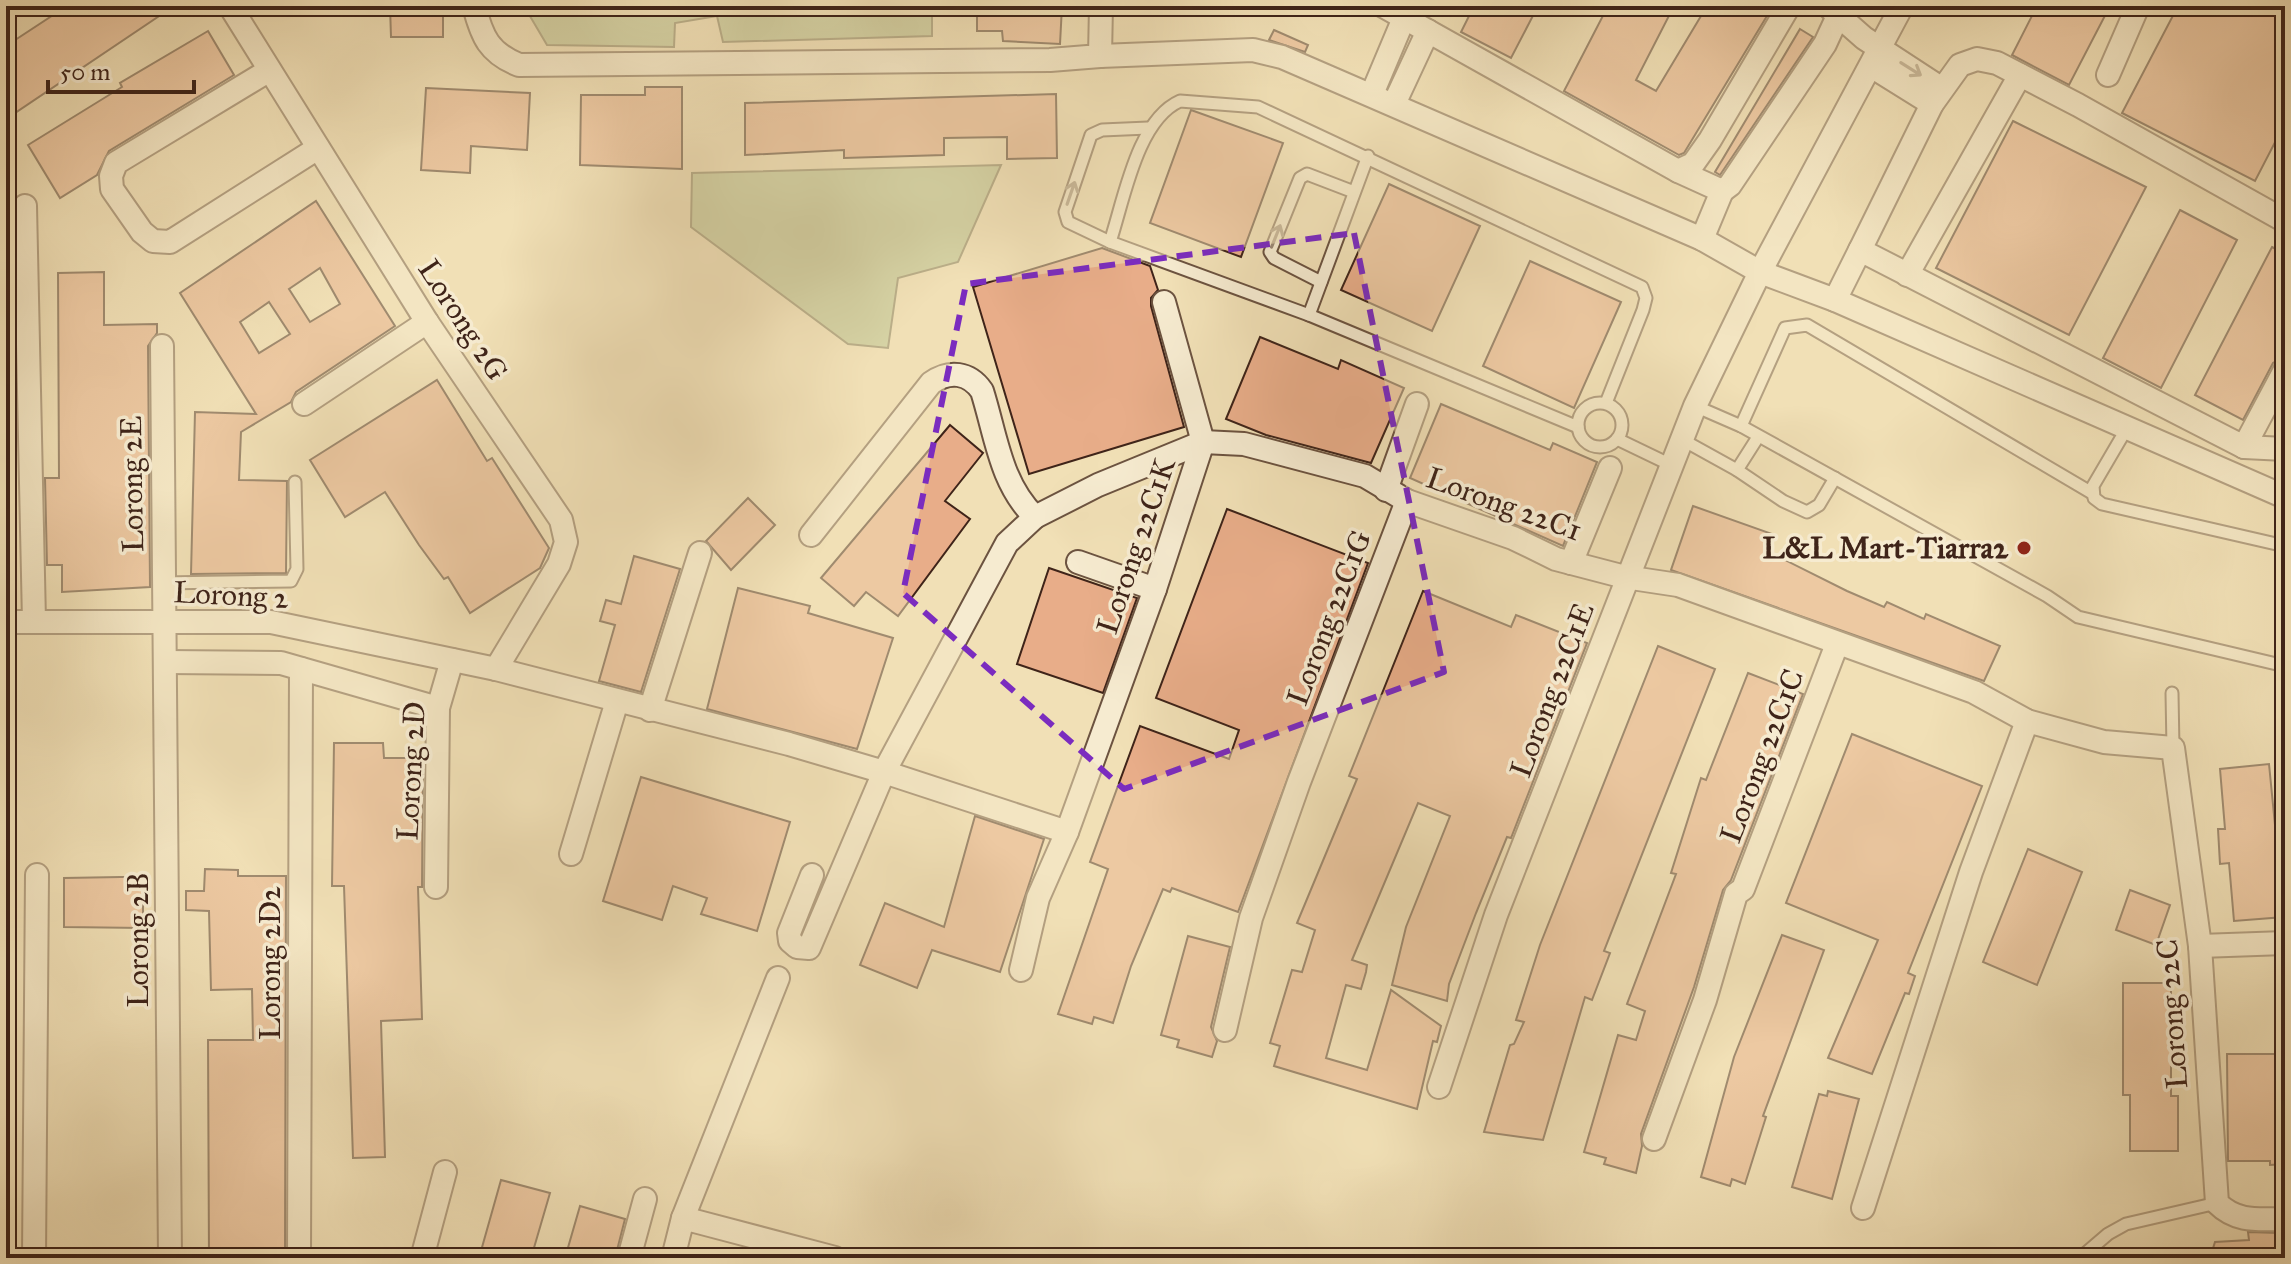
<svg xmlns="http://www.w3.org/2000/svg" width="2291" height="1264" font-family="'IM FELL Great Primer',serif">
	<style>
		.green { fill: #b7c390; stroke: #7b7454; stroke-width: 2 }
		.building { fill: #e8ad89; stroke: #3f2419; stroke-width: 2; fill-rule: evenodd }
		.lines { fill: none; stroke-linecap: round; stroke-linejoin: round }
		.service-casing { stroke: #6c5340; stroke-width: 15 }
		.minor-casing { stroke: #6c5340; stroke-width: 26 }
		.service { stroke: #f6ebd0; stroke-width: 11 }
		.minor { stroke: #f6ebd0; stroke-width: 22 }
		.oneway { stroke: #9a8874 }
		.marked { fill: none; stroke: #7b2cbf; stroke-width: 6; stroke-dasharray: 16 10; stroke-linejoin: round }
		.poi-dot { fill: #8f2418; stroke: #f6ebd0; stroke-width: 3 }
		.labels { text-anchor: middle; stroke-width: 7; stroke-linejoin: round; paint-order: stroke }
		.street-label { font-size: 30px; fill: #3f2419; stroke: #f6ebd0 }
		.poi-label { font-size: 30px; font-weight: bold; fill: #3f2419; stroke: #f6ebd0; text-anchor: end }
	</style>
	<rect width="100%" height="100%" fill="#f1e0b6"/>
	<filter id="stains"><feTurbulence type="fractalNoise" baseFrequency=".0025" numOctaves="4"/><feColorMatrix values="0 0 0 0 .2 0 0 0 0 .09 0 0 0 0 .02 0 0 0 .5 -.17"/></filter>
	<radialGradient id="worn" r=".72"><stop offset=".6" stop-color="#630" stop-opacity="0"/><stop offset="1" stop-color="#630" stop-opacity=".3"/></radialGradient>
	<g class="green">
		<polygon points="524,6 932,6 932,36 723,42 717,16 675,23 674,47 547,45"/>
		<polygon points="1001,165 958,262 898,278 888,348 848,344 691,227 692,173"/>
	</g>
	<g class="building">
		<polygon points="67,6 174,6 6,119 6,46"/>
		<polygon points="390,6 443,6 443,37 391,37"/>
		<polygon points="977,6 1062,6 1060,44 1003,41 1002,31 977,31"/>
		<polygon points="1474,6 1538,6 1511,58 1461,32"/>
		<polygon points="1608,6 1674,6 1636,80 1656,91 1707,6 1773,6 1684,153 1679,155 1564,91"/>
		<polygon points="2037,6 2110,6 2069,85 2012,55"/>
		<polygon points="2178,6 2285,6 2285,123 2255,181 2122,113"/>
		<polygon points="1800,29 1813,37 1720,175 1715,172"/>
		<polygon points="1274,30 1308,45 1305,52 1269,40"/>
		<polygon points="208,31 234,75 109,151 97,175 60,198 28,145 122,87 120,83"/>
		<polygon points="645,87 682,87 682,169 580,165 581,95 645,95"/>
		<polygon points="426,88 530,93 527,150 471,146 470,173 421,170"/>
		<polygon points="1056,94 1057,158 1007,159 1007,137 944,138 944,155 844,158 844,150 745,155 745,103"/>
		<polygon points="1191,110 1283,143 1241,257 1150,223"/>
		<polygon points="2013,121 2146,187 2069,335 1936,268"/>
		<polygon points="1389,184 1480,226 1432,331 1341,290"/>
		<path d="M316 201 395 326 296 392 291 402 241 432 239 480 287 481 286 573 191 574 195 412 256 414 180 293ZM320 268 340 304 310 322 289 289ZM269 302 290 334 259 353 240 322Z"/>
		<polygon points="2180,210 2237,240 2161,388 2103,358"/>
		<polygon points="2272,247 2285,254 2285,356 2273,363 2243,420 2195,395"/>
		<polygon points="1102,248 1150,266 1158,290 1151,298 1151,306 1184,427 1029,474 973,287"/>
		<polygon points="1530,261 1621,302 1574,408 1483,366"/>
		<polygon points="104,272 104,325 157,324 157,333 148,346 150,587 62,592 62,565 47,565 45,478 59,478 58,273"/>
		<polygon points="1260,337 1338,369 1341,360 1404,388 1371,463 1266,435 1226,419"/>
		<polygon points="437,380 487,461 492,458 549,548 540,568 470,613 448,577 444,579 419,545 385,492 345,517 310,460"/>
		<polygon points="1441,404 1550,450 1553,443 1597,462 1563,546 1410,478"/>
		<polygon points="950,425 983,453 945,501 970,519 898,616 866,592 854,606 821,578"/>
		<polygon points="748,498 775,525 731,570 706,541"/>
		<polygon points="1693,506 1775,535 1769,552 1847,591 1884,607 1887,602 1924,619 1926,614 2000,646 1984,681 1671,570"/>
		<polygon points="1227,509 1368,563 1238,912 1172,888 1170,892 1163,889 1131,966 1113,1023 1094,1017 1092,1024 1058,1014 1108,869 1090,862 1140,726 1229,759 1239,730 1156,698"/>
		<polygon points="634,556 680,569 641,692 599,681 615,625 600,621 606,600 621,604"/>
		<polygon points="1049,568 1137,598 1103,693 1017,664"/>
		<polygon points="738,588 810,606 808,613 893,638 857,749 707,709"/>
		<polygon points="1423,591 1511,627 1516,615 1587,643 1511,838 1507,837 1476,913 1449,984 1447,1001 1392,985 1406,927 1450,816 1418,803 1352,960 1367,965 1366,972 1361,989 1346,985 1326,1058 1367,1070 1391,990 1441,1026 1437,1042 1433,1041 1417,1109 1274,1066 1280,1046 1270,1043 1292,970 1302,972 1315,930 1297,923 1357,779 1349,776"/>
		<polygon points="1658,646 1715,669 1604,951 1610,953 1592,1000 1585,997 1543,1140 1484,1132 1510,1045 1514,1044 1524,1022 1516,1020 1540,945"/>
		<polygon points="1748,673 1803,694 1731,880 1723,890 1694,987 1641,1134 1642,1146 1636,1173 1604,1164 1606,1158 1584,1152 1618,1035 1636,1040 1645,1011 1627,1004 1676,874 1671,873 1701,778 1706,780"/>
		<polygon points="1852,734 1982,786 1908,973 1915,976 1909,994 1905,993 1872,1074 1828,1058 1878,940 1786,903"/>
		<polygon points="334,743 383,743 384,758 423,758 422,887 418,887 422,1019 381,1021 385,1157 353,1158 344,886 332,886"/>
		<polygon points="2269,764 2284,917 2234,921 2229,863 2220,864 2218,829 2225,829 2220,769"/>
		<polygon points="641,777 790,822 757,931 701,914 707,898 673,886 662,920 603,901"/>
		<polygon points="975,816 1044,839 1000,972 932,950 917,988 860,965 885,903 944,927"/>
		<polygon points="2028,849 2082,872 2037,985 1983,962"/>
		<polygon points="205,869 238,870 238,876 286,876 285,1258 209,1258 208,1040 253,1040 252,989 211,990 209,911 186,910 186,891 204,891"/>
		<polygon points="121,877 143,877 143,928 64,927 64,878"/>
		<polygon points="2130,890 2170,905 2156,945 2116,930"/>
		<polygon points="1782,935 1824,950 1763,1116 1766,1117 1745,1184 1732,1179 1730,1186 1701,1177 1734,1057"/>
		<polygon points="1188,936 1230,947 1211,1027 1217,1041 1212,1057 1177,1047 1179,1040 1161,1035"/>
		<polygon points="2123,983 2171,983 2171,1096 2178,1096 2178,1151 2130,1151 2130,1095 2123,1095"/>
		<polygon points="2227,1054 2275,1054 2275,1111 2285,1111 2285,1164 2270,1165 2270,1161 2228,1161"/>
		<polygon points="1828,1091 1859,1099 1832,1199 1792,1187 1819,1094 1827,1096"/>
		<polygon points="501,1180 550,1193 531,1258 479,1258"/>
		<polygon points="580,1206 625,1219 615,1258 565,1258"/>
		<polygon points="2248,1232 2279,1233 2285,1242 2285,1258 2210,1258 2215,1242 2249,1240"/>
	</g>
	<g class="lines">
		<g class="service-casing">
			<g id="service">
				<polyline points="1148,128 1102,130 1091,135 1065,212 1068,222 1110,242 1309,315 1578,427"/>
				<path d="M1110 242C1124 200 1137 120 1180 101L1258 107 1642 287 1646 298 1643 310 1606 403"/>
				<polyline points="1321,282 1274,258 1270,252 1300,178 1307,174 1354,192"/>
				<polyline points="1309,315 1368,156"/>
				<circle cx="1600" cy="425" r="22"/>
				<polyline points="1695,406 1741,426 2047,596 2078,617 2285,666"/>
				<polyline points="1741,426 1785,328 1807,325 2092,493"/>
				<polyline points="2127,428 2093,486 2094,498 2102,504 2285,546"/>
				<polyline points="1617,439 1671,465"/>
				<polyline points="1681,439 1737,470 1758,437"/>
				<polyline points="1737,470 1783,501 1807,512 1819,505 1835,478"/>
				<polyline points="163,583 291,581 297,569 295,482"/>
				<polyline points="2172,693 2173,748"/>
				<polyline points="2080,1258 2108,1234 2126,1224 2217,1203"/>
			</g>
		</g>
		<g class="minor-casing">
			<g id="minor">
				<polyline points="230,6 427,322 561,520 566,542 559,564 496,669"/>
				<path d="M474 6C482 37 489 53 519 65L1050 60 1100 56 1101 6"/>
				<polyline points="1383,6 1678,171 1722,191 1730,185 1825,44 1837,18"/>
				<polyline points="1830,8 1864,38 1942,89"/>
				<polyline points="6,9 10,6"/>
				<polyline points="1100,56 1253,50 1282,57 1702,239 1760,272 1835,300 2285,497"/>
				<polyline points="1871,66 1932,104"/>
				<polyline points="268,71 116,163 111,176 112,189 142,232 153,241 170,242 318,148"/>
				<polyline points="2108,75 2138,6"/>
				<polyline points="1372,94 1404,18"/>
				<polyline points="1394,104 1428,31"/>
				<polyline points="1678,171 1693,164 1710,140 1789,6"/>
				<polyline points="25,206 34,621"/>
				<polyline points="2285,221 2078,105 1997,63 1977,59 1960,65 1932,104 1860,250 2244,447 2285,449"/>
				<polyline points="1702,239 1722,191"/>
				<polyline points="1907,275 2020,75"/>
				<polyline points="1835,300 1860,250"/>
				<polyline points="162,346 170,1258"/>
				<polyline points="304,404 427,322"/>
				<polyline points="2244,447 2285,370"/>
				<polyline points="1386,490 1417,404"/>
				<path d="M811 535 931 383C949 370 969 372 982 391 996 435 1000 483 1035 517L1098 485 1203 442 1244 444 1365 476 1407 501 1513 538 1556 559 1625 577 1678 585 1974 692 2027 721 2104 742 2173 748 2200 946 2217 1203C2237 1223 2259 1219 2285 1219"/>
				<polyline points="1078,562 1155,589"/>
				<polyline points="1571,563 1610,468"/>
				<polyline points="6,622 271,622 496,669 789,744 884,772 1007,543 1035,517"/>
				<polyline points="166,662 281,663 438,708"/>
				<polyline points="650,710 700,553"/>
				<polyline points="571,854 617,701"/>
				<polyline points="812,875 789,933 790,941 797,947 809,948 884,772 1067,832 1155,589 1203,442 1164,302"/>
				<polyline points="436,887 438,708 452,660"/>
				<polyline points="2200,946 2285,943"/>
				<polyline points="1021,970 1038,898 1067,832"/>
				<polyline points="1225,1030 1251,918 1299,782 1407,501"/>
				<polyline points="1439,1087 1496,915 1695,406 1760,272 1902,6"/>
				<polyline points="1654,1139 1705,1000 1736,894 1743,889 1837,644"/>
				<polyline points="1863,1208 1971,872 2027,721"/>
				<polyline points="683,1218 778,978"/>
				<polyline points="34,1258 37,875"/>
				<polyline points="299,1258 301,669"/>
				<polyline points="422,1258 445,1172"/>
				<polyline points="629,1258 645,1199"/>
				<polyline points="673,1258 683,1218 835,1258"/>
			</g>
		</g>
		<use href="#service" class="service"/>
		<use href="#minor" class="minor"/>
	</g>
	<defs><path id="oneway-shaft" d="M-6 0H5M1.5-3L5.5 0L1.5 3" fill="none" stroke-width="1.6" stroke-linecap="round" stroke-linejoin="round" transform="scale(2)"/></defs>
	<g class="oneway">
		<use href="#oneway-shaft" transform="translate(1911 69) rotate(32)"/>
		<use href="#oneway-shaft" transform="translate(1071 193) rotate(-71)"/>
		<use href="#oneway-shaft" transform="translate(1276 236) rotate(-68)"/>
	</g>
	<path d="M0 0H2291V1264H0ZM1354 233 1444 672 1124 789 903 593 966 284Z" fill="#f1e0b6" fill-opacity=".55" fill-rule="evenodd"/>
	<path class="marked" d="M1354 233 1444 672 1124 789 903 593 966 284Z"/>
	<circle class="poi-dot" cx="2024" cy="548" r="8"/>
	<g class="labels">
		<g class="street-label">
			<text transform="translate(463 320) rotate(57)" y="10">Lorong 2G</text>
			<text transform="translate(132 484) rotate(-91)" y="10">Lorong 2E</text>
			<text transform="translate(1504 504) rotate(20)" y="10">Lorong 22C1</text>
			<text transform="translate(1136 546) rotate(-71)" y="10">Lorong 22C1K</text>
			<text transform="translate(231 595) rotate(3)" y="10">Lorong 2</text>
			<text transform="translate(1329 618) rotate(-69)" y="10">Lorong 22C1G</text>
			<text transform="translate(1552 690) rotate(-69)" y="10">Lorong 22C1E</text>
			<text transform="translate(1762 756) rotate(-69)" y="10">Lorong 22C1C</text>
			<text transform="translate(411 771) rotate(-87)" y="10">Lorong 2D</text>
			<text transform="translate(138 940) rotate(-90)" y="10">Lorong 2B</text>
			<text transform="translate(270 963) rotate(-90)" y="10">Lorong 2D2</text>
			<text transform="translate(2172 1014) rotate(-94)" y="10">Lorong 22C</text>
		</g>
		<g class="poi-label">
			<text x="2008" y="558">L&amp;L Mart-Tiarra2</text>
		</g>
	</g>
	<rect width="2291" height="1264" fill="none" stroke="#f1e0b6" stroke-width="32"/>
	<rect x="8" y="8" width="2275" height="1248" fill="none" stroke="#3f2419" stroke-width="4"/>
	<rect x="16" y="16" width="2259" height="1232" fill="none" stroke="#3f2419" stroke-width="2"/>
	<path d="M48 80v12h146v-12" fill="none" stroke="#3f2419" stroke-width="4"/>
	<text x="60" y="80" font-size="24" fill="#3f2419" stroke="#f6ebd0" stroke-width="6" paint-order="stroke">50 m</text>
	<rect width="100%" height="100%" filter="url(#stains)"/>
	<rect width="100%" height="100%" fill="url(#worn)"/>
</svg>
